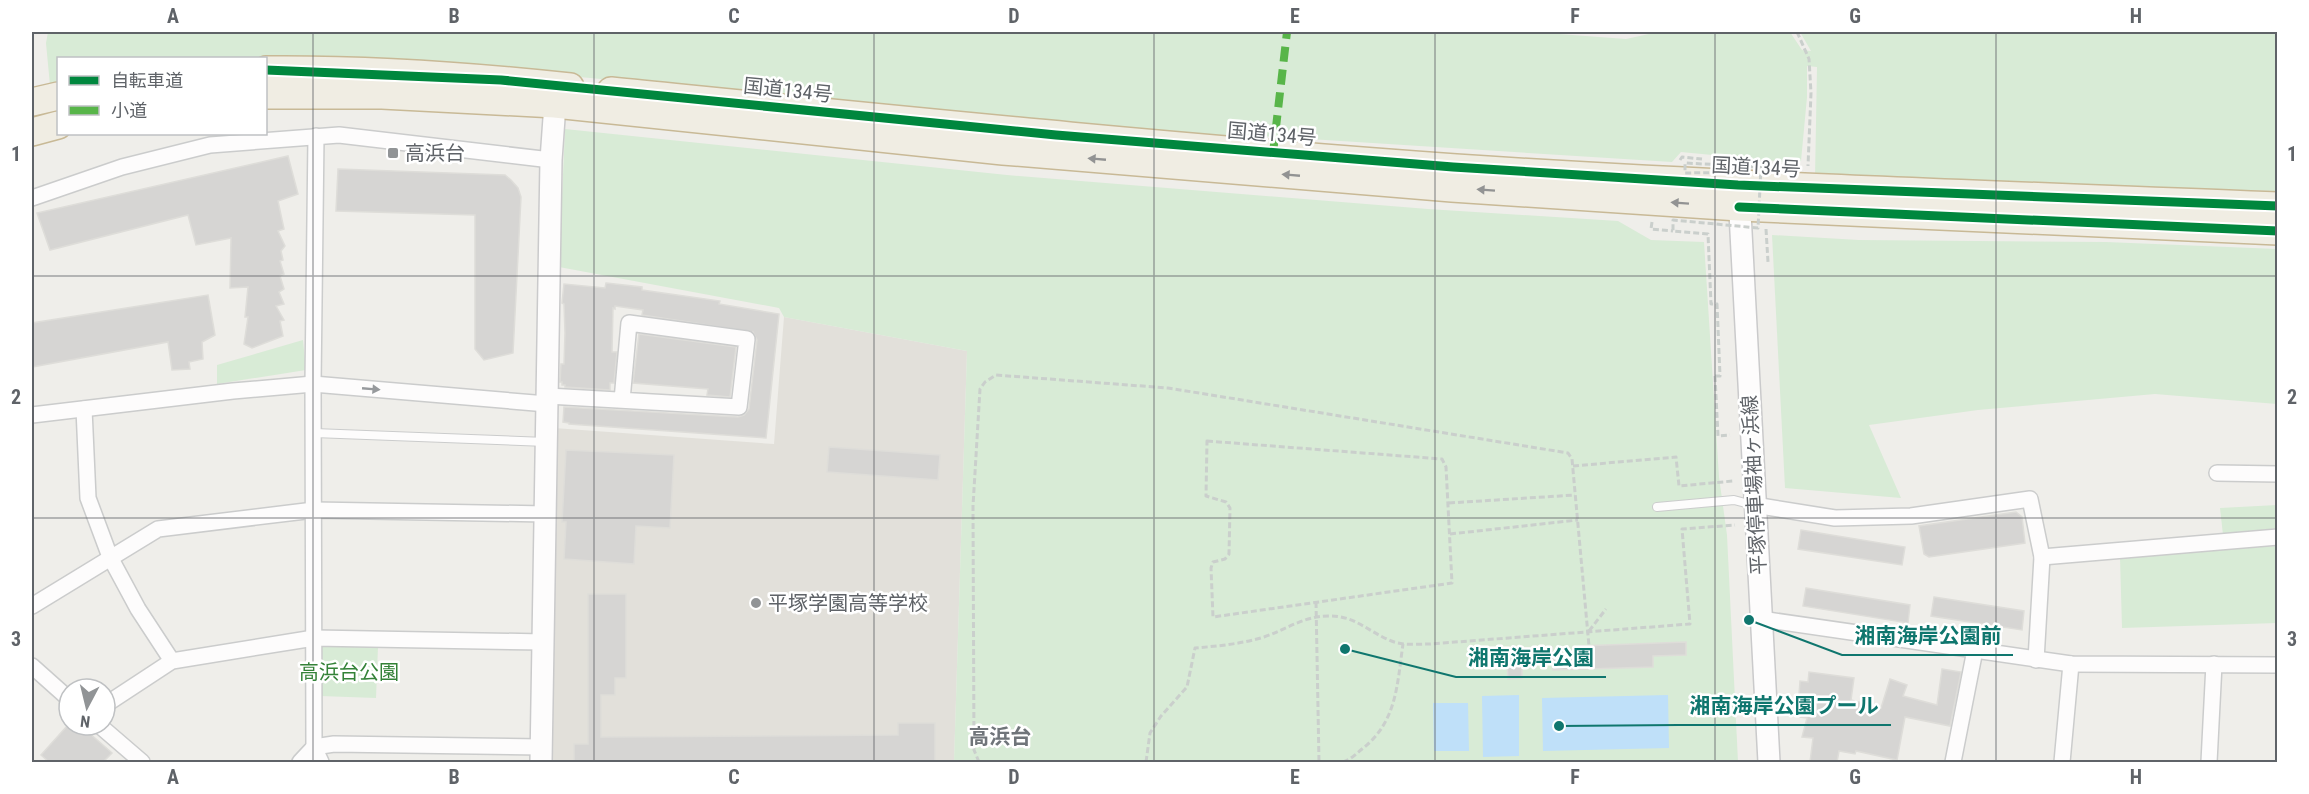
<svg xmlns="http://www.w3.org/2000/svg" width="2309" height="794" font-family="'Roboto Condensed','Noto Sans JP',sans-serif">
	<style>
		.education { fill: #e2e0da }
		.green { fill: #d8ebd6 }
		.water { fill: #bfe0f9 }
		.building { fill: #d6d5d3; stroke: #deddd9; stroke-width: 1.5 }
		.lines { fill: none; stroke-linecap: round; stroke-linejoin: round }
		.lane-casing { stroke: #cbcccc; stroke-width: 10 }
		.street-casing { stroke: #cbcccc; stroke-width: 18 }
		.secondary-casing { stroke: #cacacb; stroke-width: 24 }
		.highway-casing { stroke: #c8b996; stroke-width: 30 }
		.path { stroke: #cacfcc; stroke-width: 3; stroke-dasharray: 6 3; stroke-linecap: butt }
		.lane { stroke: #fdfcfc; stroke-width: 8 }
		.street { stroke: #fdfcfc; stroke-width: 15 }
		.secondary { stroke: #fdfcfc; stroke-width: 21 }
		.highway { stroke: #f0ede3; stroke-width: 27 }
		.path-bridge { stroke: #cacfcc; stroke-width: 3; stroke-dasharray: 6 3; stroke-linecap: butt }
		.quiet { stroke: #58b549; stroke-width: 8; stroke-dasharray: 15 8; stroke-linecap: butt }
		.cycleway-casing { stroke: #fff; stroke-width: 13 }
		.cycleway { stroke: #00873e; stroke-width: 9 }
		.oneway { fill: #929393 }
		.oneway2 { fill: #96999c }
		.grid { fill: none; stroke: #5f6368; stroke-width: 1.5; stroke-opacity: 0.55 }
		.poi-dot { fill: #919496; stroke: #fff; stroke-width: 2 }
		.labels { text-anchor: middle; stroke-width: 5; stroke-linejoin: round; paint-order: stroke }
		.street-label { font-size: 20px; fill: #5f6368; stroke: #fff }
		.poi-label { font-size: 20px; fill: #5f6368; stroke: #fff; text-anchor: start }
		.park-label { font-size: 20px; fill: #348238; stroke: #fff }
		.neighbourhood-label { font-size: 21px; font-weight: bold; fill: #70757a; stroke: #fff }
		.leader { fill: none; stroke: #0f766e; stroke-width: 2 }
		.callout-dot { fill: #0f766e; stroke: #fff; stroke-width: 2 }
		.callout-label { font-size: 21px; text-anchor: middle; font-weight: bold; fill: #0f766e; stroke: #fff; stroke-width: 5; stroke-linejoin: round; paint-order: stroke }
		.neatline { fill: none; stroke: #5f6368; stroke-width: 2 }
		.grid-label { font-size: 20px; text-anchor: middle; font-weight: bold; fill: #5f6368 }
	</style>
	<rect width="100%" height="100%" fill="#efeeea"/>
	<polygon class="education" points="784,317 967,351 954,762 553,762 554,428 774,444"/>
	<g class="green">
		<polygon points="48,32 1532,32 1626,39 1658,32 1790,32 1802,50 1811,51 1800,32 2277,32 2277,191 1815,178 1817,67 1807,66 1807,97 1801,161 1795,163 1681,152 1672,162 1245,135 1227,149 645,83 360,57 266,60 266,58 58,58 58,83 50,85 46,43"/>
		<polygon points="565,129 1007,175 1428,209 1618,221 1651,240 1704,242 1719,477 1727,535 1738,762 954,762 967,351 784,317 779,308 559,267"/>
		<polygon points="1772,235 1859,240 2106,242 2277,249 2277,404 2155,394 1978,410 1869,425 1901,498 1785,488"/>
		<polygon points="303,340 306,370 217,384 217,365"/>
		<polygon points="2277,505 2277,528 2223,535 2220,508"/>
		<polygon points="2277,546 2277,623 2122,628 2120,557"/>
		<polygon points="321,645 378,647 376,698 320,696"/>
	</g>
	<g class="water">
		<polygon points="1519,695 1519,756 1483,757 1482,696"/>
		<polygon points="1668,695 1669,748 1543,751 1542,698"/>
		<polygon points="1433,703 1468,703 1469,751 1434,751"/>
	</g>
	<g class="building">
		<polygon points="288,156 298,194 278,201 284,229 278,231 285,246 281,251 283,260 280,261 284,274 280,276 284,289 279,292 284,304 276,306 284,320 280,321 283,336 252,348 244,344 248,317 245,317 248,287 230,288 231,238 196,245 188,215 50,250 37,213"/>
		<polygon points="338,169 505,175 511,180 518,188 521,197 513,353 484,360 475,349 475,215 336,211"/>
		<polygon points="606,283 642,287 642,290 720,301 719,304 779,314 766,438 569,424 569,423 563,422 564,407 738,417 744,415 749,409 757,340 753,332 642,315 643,310 615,306 615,309 613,308 612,352 617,352 614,383 610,383 610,390 565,387 565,385 562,385 562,382 560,382 561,364 564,364 565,333 564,304 562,303 564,284 605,288"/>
		<polygon points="208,295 215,335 202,342 203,359 189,362 190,369 172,370 168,342 32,367 32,323"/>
		<polygon points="639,334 736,347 730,397 707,395 708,389 633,383"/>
		<polygon points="829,447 940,455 938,480 827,472"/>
		<polygon points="566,450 674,455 670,528 636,526 634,564 564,559 566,522 562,522"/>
		<polygon points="2016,512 2022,517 2025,543 1929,557 1924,554 1919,526"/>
		<polygon points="1801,530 1905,547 1902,565 1798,549"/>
		<polygon points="1806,588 1910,605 1908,623 1803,606"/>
		<polygon points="588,594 626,594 626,678 615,678 615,695 601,695 601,737 898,735 898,723 935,723 935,762 574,762 574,744 588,744"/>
		<polygon points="1934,597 2024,611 2022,630 1931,616"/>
		<polygon points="1686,642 1686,655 1653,656 1653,667 1553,670 1552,661 1522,661 1521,648 1552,647 1552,656 1580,654 1580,646"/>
		<polygon points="1507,664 1522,664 1522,678 1508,679"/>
		<polygon points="1942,669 1961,672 1950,726 1905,717 1897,760 1856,751 1855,754 1839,751 1837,762 1810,762 1813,738 1802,737 1807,718 1800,717 1803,696 1799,695 1800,681 1808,682 1809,672 1854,678 1851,700 1881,708 1890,679 1907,685 1903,696 1937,705"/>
		<polygon points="68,725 80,725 112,753 103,762 49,762 41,755"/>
	</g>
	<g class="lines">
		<g class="lane-casing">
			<g id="lane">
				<polyline points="314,433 546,442"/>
				<polyline points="1657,507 1734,500 1753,505"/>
			</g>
		</g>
		<g class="street-casing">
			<g id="street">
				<polyline points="316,136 313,384 314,747 321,762"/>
				<polyline points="32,198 122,167 210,145 339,135 551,160"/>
				<polyline points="548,396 739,407 747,339 629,323 622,400"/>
				<polyline points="84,409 88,498 110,557 138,609 172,661"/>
				<polyline points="32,415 233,391 313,384 547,404"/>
				<polyline points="2217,473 2278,474"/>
				<polyline points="1754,505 1835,518 1911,516 2030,499 2042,557 2036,660"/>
				<polyline points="2042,557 2278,537"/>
				<polyline points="32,606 158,529 314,510 546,514"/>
				<polyline points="1761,619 2071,664 2278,665"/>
				<polyline points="32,666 69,699"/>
				<polyline points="105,705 172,661 314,638 544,642"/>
				<polyline points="99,725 142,762"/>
				<polyline points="300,762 314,747 334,744 541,747"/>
				<polyline points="1953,762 1975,650"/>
				<polyline points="2062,762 2071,664"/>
				<polyline points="2209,762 2214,664"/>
			</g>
		</g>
		<g class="secondary-casing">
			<g id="secondary">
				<polyline points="1739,194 1769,762"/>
				<polyline points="541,762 551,160 555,104"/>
			</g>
		</g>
		<g class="highway-casing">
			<g id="highway">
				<path d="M266 70C367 69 469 76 570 87"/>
				<path d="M611 91C892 119 1174 148 1456 168 1729 186 2003 195 2278 206"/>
				<polyline points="266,95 382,95 555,104 1003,151 1452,188 1739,207 2278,231"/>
				<polyline points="32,102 58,96"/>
				<polyline points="32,132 58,125"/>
			</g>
		</g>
		<g class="path">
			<polyline points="1797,32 1809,59 1811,93 1808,166"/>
			<polyline points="1680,160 1682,157 1702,159"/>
			<polyline points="1652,222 1651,229 1673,231"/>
			<polyline points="1766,229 1768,262"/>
			<polyline points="1715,376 1718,436 1730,435"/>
			<polygon points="1207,441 1442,459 1446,467 1452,583 1213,617 1211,568 1213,562 1225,559 1229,554 1230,508 1226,502 1206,496"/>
			<polyline points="1573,466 1676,457 1679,486 1733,481"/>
			<polyline points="1449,503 1575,495"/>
			<polyline points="1450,534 1578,520"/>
			<polyline points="1316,602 1319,762"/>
			<polyline points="1589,631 1606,609"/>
			<polyline points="979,762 974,750 973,506 980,389 985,382 996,375 1168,388 1568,453 1572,459 1589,646"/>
			<path d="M1146 762 1150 733 1161 716 1187 687 1195 648C1218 646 1241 644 1264 637 1287 629 1304 616 1329 616 1353 615 1368 631 1389 640 1401 646 1417 644 1430 644L1690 624 1682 529 1735 525"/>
			<path d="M1343 762C1350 760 1356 754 1362 749 1397 722 1397 685 1403 644"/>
		</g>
		<use href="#lane" class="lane"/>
		<use href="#street" class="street"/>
		<use href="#secondary" class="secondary"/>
		<use href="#highway" class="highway"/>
		<polyline class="path-bridge" points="1715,376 1720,376 1717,304 1711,304 1708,234 1673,231 1673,220 1758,228 1761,167 1685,163 1685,173 1750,172"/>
		<polyline class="quiet" points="1273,153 1287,32"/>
		<g class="cycleway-casing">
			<g id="cycleway">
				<polyline points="266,70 501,80 1056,135 1453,167 1738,185 2278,206"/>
				<polyline points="1739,207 2278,231"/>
			</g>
		</g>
		<use href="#cycleway" class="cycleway"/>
	</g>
	<defs><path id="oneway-solid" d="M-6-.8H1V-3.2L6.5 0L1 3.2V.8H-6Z" transform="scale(1.5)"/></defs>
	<g class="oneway">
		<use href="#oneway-solid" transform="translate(1097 159) rotate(-175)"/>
		<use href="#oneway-solid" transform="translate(1291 175) rotate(-175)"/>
		<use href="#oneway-solid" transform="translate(1486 190) rotate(-176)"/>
		<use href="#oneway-solid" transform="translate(1680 203) rotate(-176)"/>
	</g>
	<use class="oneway2" href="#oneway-solid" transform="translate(371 389) rotate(5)"/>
	<path class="grid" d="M313 32V762M594 32V762M874 32V762M1154 32V762M1435 32V762M1715 32V762M1996 32V762M32 276H2278M32 518H2278"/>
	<g class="poi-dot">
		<rect x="387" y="147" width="12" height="12" rx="3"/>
		<circle cx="756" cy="603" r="6"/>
	</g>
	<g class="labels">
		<g class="street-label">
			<text transform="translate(788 90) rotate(6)" y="7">国道134号</text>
			<text transform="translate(1272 134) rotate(5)" y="7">国道134号</text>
			<text transform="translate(1756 167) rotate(3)" y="7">国道134号</text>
			<text transform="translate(1754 485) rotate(-93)" y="7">平塚停車場袖ヶ浜線</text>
		</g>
		<g class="poi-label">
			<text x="405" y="160">高浜台</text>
			<text x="768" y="610">平塚学園高等学校</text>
		</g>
		<g class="park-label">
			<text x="349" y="679">高浜台公園</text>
		</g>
		<g class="neighbourhood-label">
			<text x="1000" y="744">高浜台</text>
		</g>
	</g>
	<path class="leader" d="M1749 620L1842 655H2013M1345 649L1456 677H1606M1559 726L1678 725H1891"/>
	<g class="callout-dot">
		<circle cx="1749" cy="620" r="6"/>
		<circle cx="1345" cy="649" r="6"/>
		<circle cx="1559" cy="726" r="6"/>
	</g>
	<g class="callout-label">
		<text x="1928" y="643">湘南海岸公園前</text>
		<text x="1531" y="665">湘南海岸公園</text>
		<text x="1784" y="713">湘南海岸公園プール</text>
	</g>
	<rect width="2309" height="794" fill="none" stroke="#ffffff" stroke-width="66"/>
	<rect x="57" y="57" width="210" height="78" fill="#ffffff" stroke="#bfc1c3" stroke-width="1.5"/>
	<rect x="69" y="76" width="30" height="9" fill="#00873e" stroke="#bfc1c3" stroke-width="1.5"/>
	<text x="111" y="87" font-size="18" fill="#5f6368">自転車道</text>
	<rect x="69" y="106" width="30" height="9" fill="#58b549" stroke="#bfc1c3" stroke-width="1.5"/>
	<text x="111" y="117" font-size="18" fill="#5f6368">小道</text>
	<g transform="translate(87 707) rotate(187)"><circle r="28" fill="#ffffff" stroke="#bfc1c3" stroke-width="1.5"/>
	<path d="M0-4.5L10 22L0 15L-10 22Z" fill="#919496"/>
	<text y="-9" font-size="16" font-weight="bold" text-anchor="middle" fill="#5f6368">N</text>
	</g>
	<rect x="33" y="33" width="2243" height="728" class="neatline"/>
	<g class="grid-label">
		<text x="173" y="23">A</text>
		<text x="454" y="23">B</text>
		<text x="734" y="23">C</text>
		<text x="1014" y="23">D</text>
		<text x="1295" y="23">E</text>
		<text x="1575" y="23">F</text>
		<text x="1855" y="23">G</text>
		<text x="2136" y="23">H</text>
		<text x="16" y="161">1</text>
		<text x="2292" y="161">1</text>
		<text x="16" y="404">2</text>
		<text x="2292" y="404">2</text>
		<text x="16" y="646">3</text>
		<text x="2292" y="646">3</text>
		<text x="173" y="784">A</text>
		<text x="454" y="784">B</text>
		<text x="734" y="784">C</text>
		<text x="1014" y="784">D</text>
		<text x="1295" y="784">E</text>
		<text x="1575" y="784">F</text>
		<text x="1855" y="784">G</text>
		<text x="2136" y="784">H</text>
	</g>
</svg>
